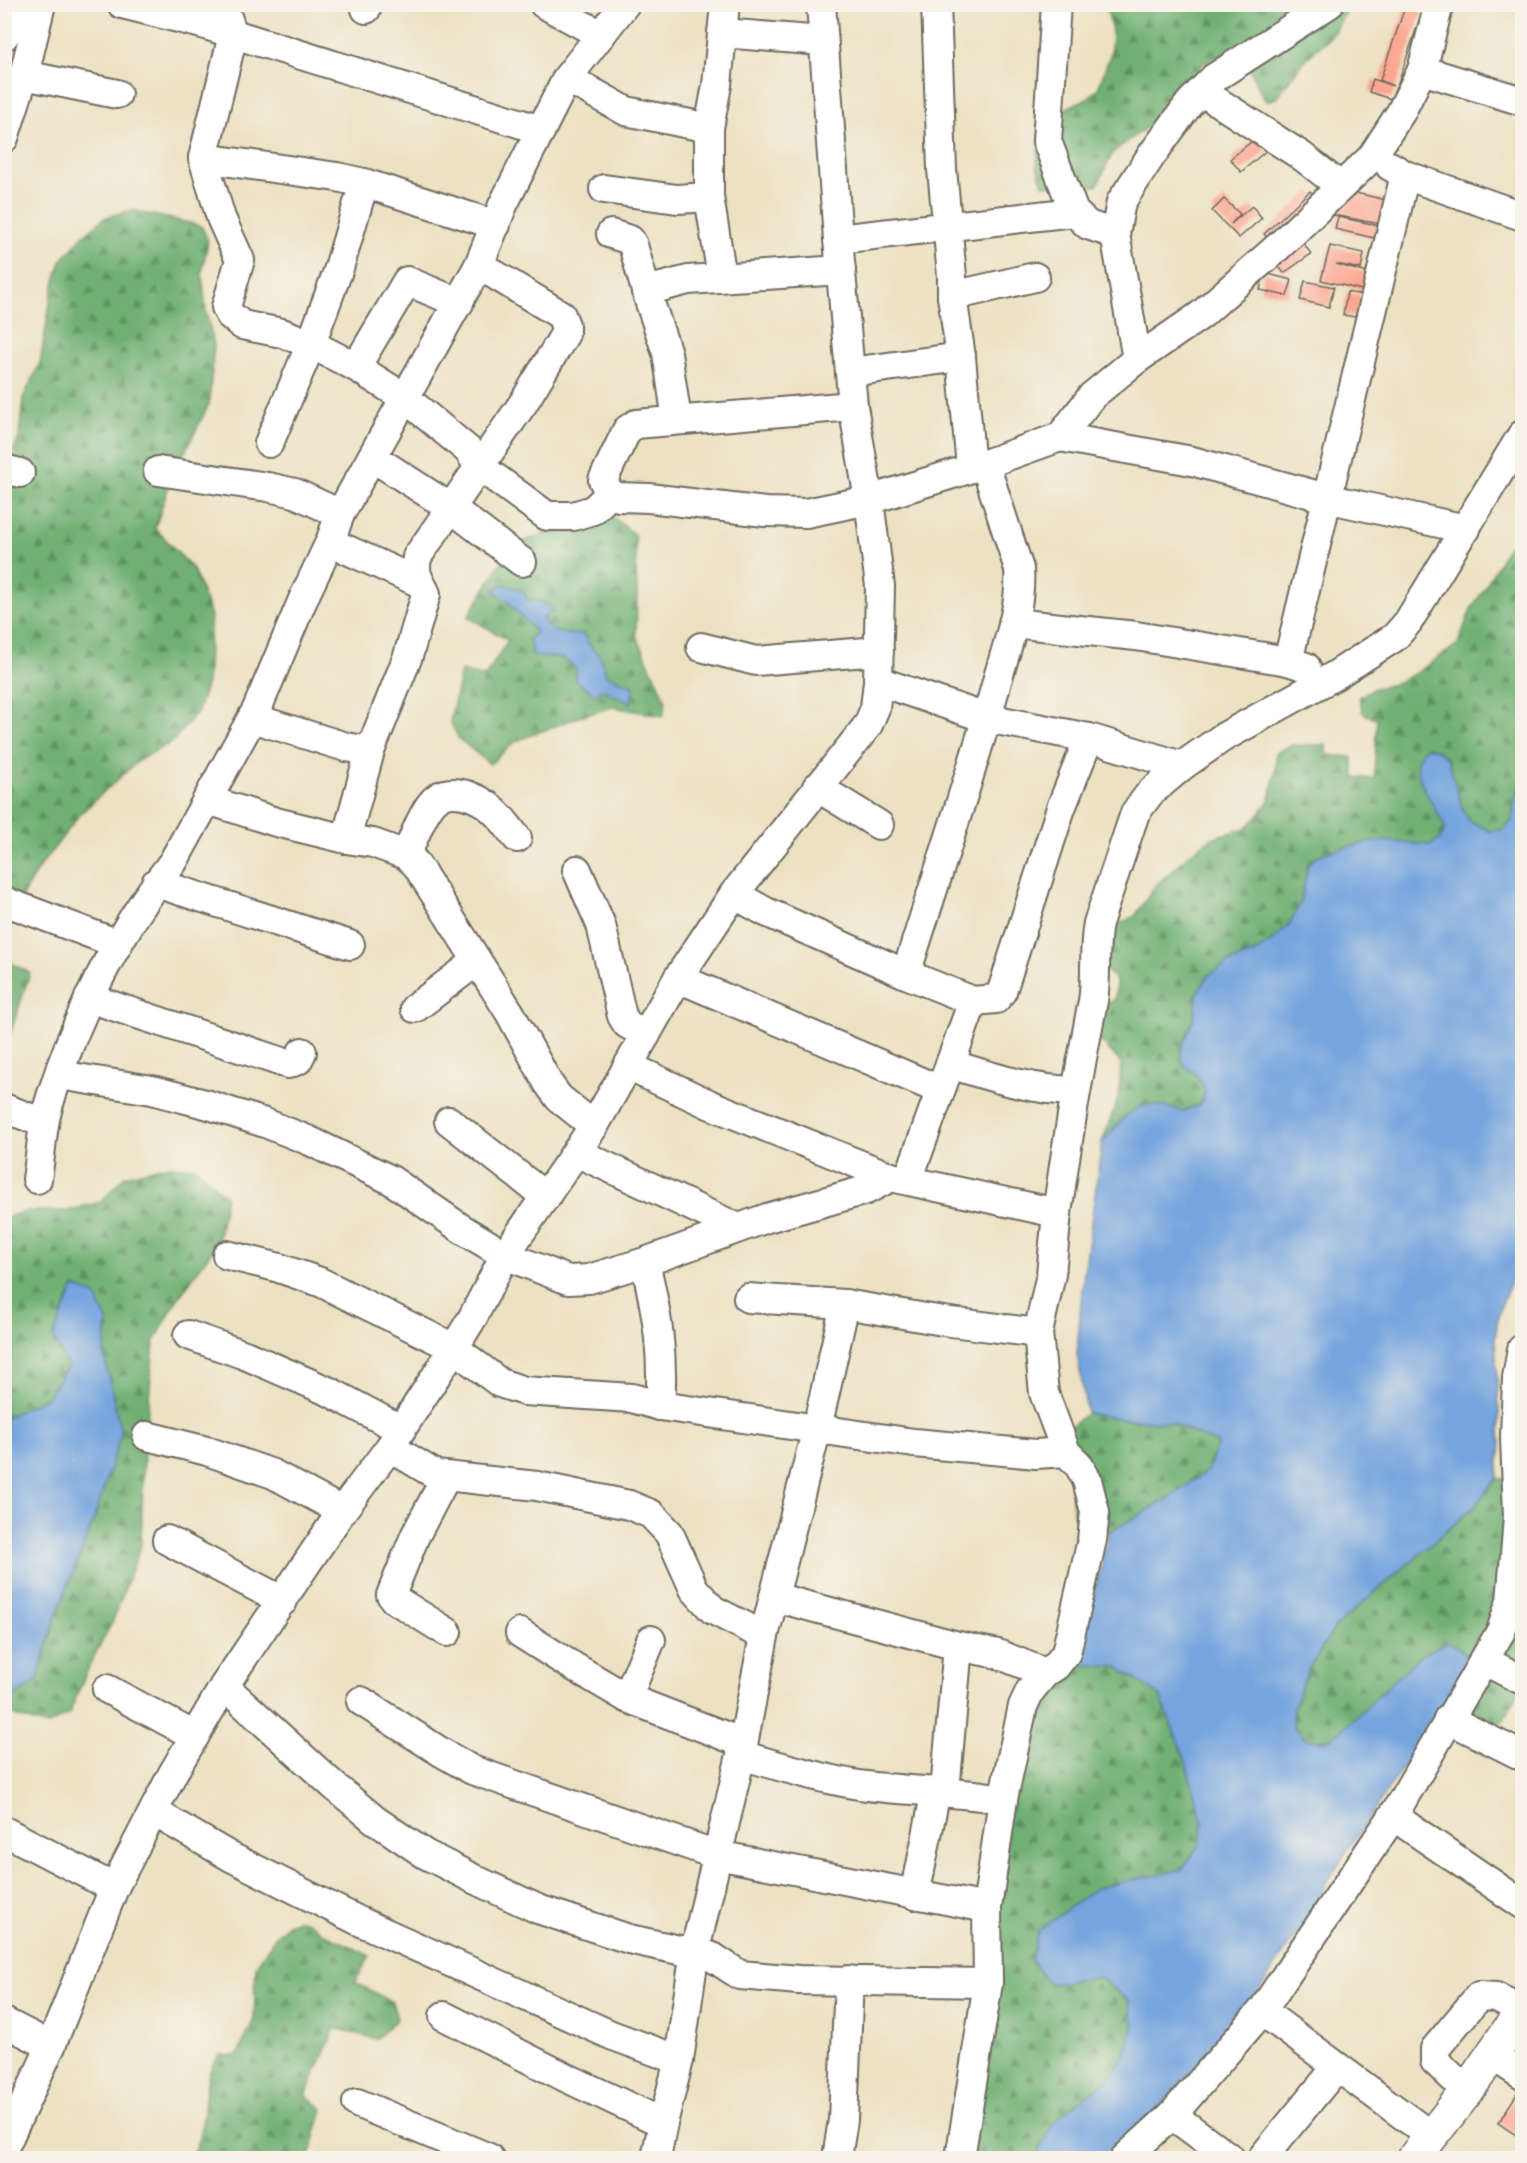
<svg xmlns="http://www.w3.org/2000/svg" width="1527" height="2163" font-family="Kalam,sans-serif">
	<style>
		.forest { fill: url(#forest-firs); stroke: #4d6e4f; stroke-width: 1.5 }
		.water { fill: #74a4de; stroke: #506884; stroke-width: 1.5 }
		.building { fill: #fca692 }
		.lines { fill: none; stroke-linecap: round; stroke-linejoin: round }
		.minor-casing { stroke: #6f6b60; stroke-width: 32 }
		.major-casing { stroke: #6f6b60; stroke-width: 36 }
		.minor { stroke: #fff; stroke-width: 28 }
		.major { stroke: #fff; stroke-width: 33 }
	</style>
	<defs>
		<pattern id="forest-firs" width="22" height="20" patternUnits="userSpaceOnUse" patternTransform="scale(1.5)"><rect width="22" height="20" fill="#6fb073"/><path d="M5 1l3.5 6h-7zM16 11l3.5 6h-7z" fill="#5b8f5f"/></pattern>
	</defs>
	<rect width="100%" height="100%" fill="#f7f3e8"/>
	<filter id="ink" filterUnits="userSpaceOnUse"><feTurbulence type="fractalNoise" baseFrequency=".0167" numOctaves="2"/><feDisplacementMap in="SourceGraphic" scale="12" xChannelSelector="R" yChannelSelector="G"/><feConvolveMatrix kernelMatrix="1 2 1 2 8 2 1 2 1" color-interpolation-filters="sRGB"/></filter>
	<filter id="wash" filterUnits="userSpaceOnUse"><feTurbulence type="fractalNoise" baseFrequency=".008" numOctaves="4" result="noise"/><feDisplacementMap in="SourceGraphic" scale="24" xChannelSelector="R" yChannelSelector="G"/><feGaussianBlur stdDeviation="1.35" result="paint"/><feColorMatrix in="noise" values="0 0 0 0 0 0 0 0 0 0 0 0 0 0 0 0 0 1.4 0 .05"/><feComposite in="paint" operator="in"/></filter>
	<g filter="url(#wash)">
		<rect width="100%" height="100%" fill="#ede1c3"/>
		<g class="forest">
			<path d="M1106 5H1349L1334 33 1304 61 1276 98 1266 101C1248 74 1259 65 1222 55L1204 63 1169 111 1113 152 1097 186 1043 185 1037 166 1039 141 1044 119 1086 99 1098 89 1111 53 1112 31Z"/>
			<path d="M132 210C156 217 179 219 202 227L208 241 202 272 206 311 214 345 209 404 170 482 155 528 193 569 211 615 207 682 198 711 172 742 139 760 80 814 36 872 10 918 5 935 4 478 19 437 23 398 40 363 52 291 61 261 84 235 104 218Z"/>
			<polygon points="614,518 635,535 637,593 636,635 666,701 663,716 613,707 581,716 516,741 490,764 459,739 450,721 461,671 485,677 508,640 468,617 500,564 523,542 578,520"/>
			<path d="M1508 546 1522 548V787C1513 795 1513 808 1513 820L1502 830 1490 832 1469 821 1462 807 1423 784 1446 827 1441 839 1430 845 1383 841 1366 843 1308 864 1301 902 1290 923 1273 940 1254 953 1228 963 1198 990 1194 1016 1187 1035 1181 1048V1059L1185 1066 1196 1074 1206 1091 1199 1105 1183 1111 1156 1105 1126 1116 1102 1142 1119 1096 1121 1063 1103 1043 1082 1033 1105 1006 1115 999 1116 980 1088 952 1113 927 1135 916 1156 885 1197 848 1212 838 1246 828 1258 816 1270 799 1275 774 1276 753 1291 745H1326L1327 755 1352 757 1355 777 1374 779 1377 720 1363 713 1359 697 1372 689 1394 684 1416 673 1458 644 1471 609 1483 591Z"/>
			<polygon points="5,960 30,973 5,1050"/>
			<polygon points="165,1166 196,1167 226,1197 218,1242 177,1300 154,1343 144,1452 141,1545 113,1621 91,1662 69,1714 47,1726 5,1713 5,1703 37,1681 56,1616 95,1516 121,1433 104,1355 107,1321 95,1295 74,1287 53,1337 68,1366 46,1398 5,1418 5,1217 28,1211 67,1211 101,1202 125,1176"/>
			<polygon points="1087,1413 1115,1418 1172,1423 1218,1443 1207,1471 1166,1500 1109,1532 1082,1536 1073,1512 1068,1429"/>
			<path d="M1497 1478 1522 1483V1688L1502 1723 1470 1735 1361 1713C1342 1730 1335 1742 1307 1740L1293 1726 1294 1706 1309 1668 1336 1626 1474 1507Z"/>
			<polygon points="1078,1664 1118,1667 1160,1696 1184,1756 1203,1824 1200,1843 1183,1869 1096,1888 1049,1984 1099,1977 1128,2000 1134,2025 1125,2055 1109,2079 1058,2118 1040,2148 1040,2158 956,2158 982,1964 989,1826 1047,1676"/>
			<path d="M298 1920 308 1921 323 1933 370 1956 355 1982 392 2002 397 2019 376 2039 335 2028 306 2095 323 2109 309 2158H192C197 2145 201 2132 203 2118 206 2096 204 2074 219 2055L237 2056 254 2019 256 1966 275 1937 288 1924Z"/>
		</g>
		<g class="water">
			<path d="M503 584 523 591 527 600 543 603 554 611 542 618C552 637 564 634 583 634L592 649 600 655 606 675 634 686 631 703 601 689 596 695 575 680 577 670C558 650 556 660 533 656L529 639 536 632 507 601 494 591Z"/>
			<path d="M1426 747 1437 750 1448 759 1462 807 1469 821 1490 831 1502 830 1513 820C1513 808 1513 795 1522 787V1254L1499 1311 1495 1339 1501 1445 1497 1478 1474 1507 1336 1626 1309 1668 1294 1706 1293 1726 1307 1740 1325 1741 1342 1730 1421 1655 1447 1642 1461 1649 1468 1659 1437 1720 1417 1746 1356 1837 1329 1879 1308 1917 1250 2004 1169 2097 1133 2132 1098 2158H1040V2148L1058 2118 1109 2079 1125 2055 1134 2025 1128 2000 1099 1977 1049 1984 1031 1961 1038 1931 1096 1888 1183 1869 1200 1843 1203 1824 1184 1756 1160 1696 1118 1667 1078 1664 1109 1532 1166 1500 1207 1471 1218 1444 1172 1423 1115 1418 1087 1413 1077 1353 1082 1289 1102 1142 1126 1116 1141 1106 1156 1105 1183 1111 1199 1105 1206 1091 1196 1074 1185 1066 1181 1059V1048L1187 1035 1194 1016 1198 991 1209 975 1228 963 1254 953 1273 940 1290 923 1301 902 1308 864 1317 856 1331 851 1366 843 1383 841 1430 845 1441 839 1445 827C1438 812 1416 781 1417 764 1417 757 1422 752 1426 747Z"/>
			<polygon points="74,1287 95,1295 107,1321 104,1355 121,1433 95,1516 56,1616 37,1681 5,1703 5,1418 46,1398 68,1367 53,1337"/>
		</g>
		<g id="blocks">
			<g class="building">
				<polygon points="1406,4 1424,6 1397,86 1396,86 1391,99 1369,92 1373,79 1393,86 1380,80"/>
				<polygon points="1257,137 1267,150 1241,172 1230,159"/>
				<polygon points="1310,191 1319,200 1272,244 1264,234"/>
				<polygon points="1352,192 1386,200 1381,224 1333,215"/>
				<polygon points="1224,199 1240,214 1231,224 1252,206 1262,218 1239,238 1212,211"/>
				<polygon points="1338,217 1381,226 1378,239 1335,229"/>
				<polygon points="1302,241 1311,254 1284,273 1274,261"/>
				<polygon points="1330,246 1364,253 1361,269 1336,264 1371,274 1366,291 1321,280"/>
				<polygon points="1264,273 1292,280 1287,296 1260,290"/>
				<polygon points="1305,281 1334,287 1329,307 1300,300"/>
				<polygon points="1347,292 1361,295 1356,317 1343,315"/>
				<polygon points="1522,2086 1522,2139 1498,2123"/>
			</g>
		</g>
	</g>
	<g filter="url(#ink)">
		<use href="#blocks" fill-opacity="0" stroke="#6f6b60" stroke-width="1.5"/>
		<g class="lines">
			<g class="minor-casing">
				<g id="minor">
					<polyline points="122,4 202,24 541,130"/>
					<polyline points="223,4 233,35 203,158 221,218 240,260 226,307 230,315 242,325 282,333 311,344 356,367 405,398 468,450 479,466 547,516 573,516 593,510 610,494"/>
					<polyline points="544,4 601,35"/>
					<polyline points="936,4 942,169 952,276 952,296 961,357 971,468"/>
					<polyline points="1056,4 1047,141 1074,212 1088,225 1115,234"/>
					<polyline points="366,9 368,4"/>
					<polyline points="722,33 823,41"/>
					<polyline points="4,36 17,16 28,4"/>
					<polyline points="1422,70 1522,101"/>
					<polyline points="24,75 117,94"/>
					<polyline points="567,78 626,111 709,128"/>
					<polyline points="1201,91 1303,157 1340,186"/>
					<polyline points="4,138 24,75 41,4"/>
					<polyline points="203,158 337,177 364,183 496,225"/>
					<polyline points="1390,166 1405,175 1522,216"/>
					<polyline points="604,189 677,199 709,197"/>
					<polyline points="611,234 630,240 633,245 646,291"/>
					<polyline points="838,239 1074,212"/>
					<polyline points="722,277 709,197 709,128 717,85 725,4"/>
					<polyline points="952,296 1035,277"/>
					<polyline points="1137,359 1115,234 1121,202 1151,156 1189,104 1214,78 1329,4"/>
					<polyline points="356,367 407,281 459,303"/>
					<polyline points="850,372 961,357"/>
					<polyline points="853,406 636,424 627,430 603,480 610,494 619,497 649,498 765,512 806,513 869,500 985,464 1060,437 1092,396 1137,359 1201,315 1280,245 1372,157 1401,112 1422,70 1439,4"/>
					<polyline points="677,420 667,353 646,291 688,280 841,270"/>
					<polyline points="1060,437 1192,461 1326,498 1466,529"/>
					<polyline points="269,443 311,344 339,268 364,183"/>
					<polyline points="372,457 451,508 522,562"/>
					<polyline points="4,469 20,473"/>
					<polyline points="158,471 268,487 295,493 340,514"/>
					<polyline points="330,542 418,582"/>
					<polyline points="1013,623 1136,636 1288,661 1306,667"/>
					<polyline points="701,647 756,661 879,651"/>
					<polyline points="1288,661 1405,175"/>
					<polyline points="878,681 986,718 1089,738 1182,766"/>
					<polyline points="252,718 346,747 370,751"/>
					<polyline points="817,787 879,825"/>
					<polyline points="208,800 276,822 346,839 373,843 406,855 416,864 510,1013 548,1083 559,1098 594,1126"/>
					<path d="M346 839 370 751 408 656 426 594C419 577 414 578 417 557L524 402 565 334V325L561 315 479 265"/>
					<path d="M406 855C414 839 420 818 431 804 447 782 481 797 496 813 504 820 510 830 517 838"/>
					<polyline points="577,870 601,925 622,1016 627,1024 646,1035"/>
					<polyline points="156,883 350,945"/>
					<polyline points="734,894 766,912 906,974 973,1001 996,999 1002,991 1061,808 1089,738"/>
					<polyline points="4,901 118,944"/>
					<path d="M906 974C936 878 969 782 996 685 1006 648 1022 608 1019 569L985 464"/>
					<polyline points="678,978 940,1090"/>
					<polyline points="89,998 288,1064 298,1060 302,1052"/>
					<polyline points="415,1008 477,961"/>
					<path d="M950 1064C992 1077 1030 1090 1075 1091"/>
					<path d="M628 1066 711 1105 891 1177 1057 1213C1067 1142 1079 1071 1093 1001 1097 975 1093 949 1098 923L1135 813 1150 793 1182 766 1222 738 1334 676 1395 637 1408 622 1522 435"/>
					<polyline points="59,1075 152,1090 209,1105 265,1123 310,1141 391,1180 462,1229 505,1255 568,1280 589,1279 645,1262 767,1218 866,1190 891,1177"/>
					<polyline points="4,1108 44,1123"/>
					<polyline points="449,1121 546,1197"/>
					<polyline points="576,1152 738,1228"/>
					<path d="M37 1179C40 1161 41 1143 44 1125 47 1105 55 1086 61 1067 87 995 125 923 173 862L257 709 304 597 330 542 340 514 479 265 503 205 567 78 625 4"/>
					<polyline points="908,1180 973,1001"/>
					<polyline points="227,1255 276,1267 320,1282 454,1348 500,1383 524,1391 632,1398 660,1406 914,1443 1036,1454 1066,1452"/>
					<path d="M645 1262C657 1312 664 1355 660 1406"/>
					<polyline points="748,1298 845,1304 943,1321 1038,1333"/>
					<polyline points="188,1335 245,1355 330,1392 400,1429"/>
					<polyline points="147,1436 207,1451 273,1474 342,1511"/>
					<polyline points="390,1447 436,1475 537,1486 629,1505 651,1514 669,1533 694,1589 713,1610 764,1636"/>
					<polyline points="446,1477 415,1536 391,1595 394,1599 447,1632"/>
					<polyline points="167,1540 283,1601"/>
					<polyline points="774,1597 958,1646 998,1654 1045,1673"/>
					<polyline points="520,1633 564,1661 627,1698"/>
					<polyline points="651,1640 627,1698 743,1743"/>
					<polyline points="1483,1660 1522,1680"/>
					<polyline points="224,1686 334,1786 375,1820 425,1854 476,1880 538,1909 629,1939 679,1950 695,1950 714,1958 740,1975 799,1980 988,1983 987,1908 1003,1799 1023,1706 1030,1691 1045,1673 1056,1666 1066,1653 1092,1540 1095,1512 1087,1480 1078,1464 1066,1452 1044,1393 1038,1333 1051,1274 1057,1213"/>
					<polyline points="107,1689 195,1736"/>
					<polyline points="361,1701 441,1752 472,1770 717,1855 987,1908"/>
					<polyline points="1448,1719 1522,1756"/>
					<path d="M741 1755C778 1766 815 1777 853 1784 902 1792 953 1790 1003 1799"/>
					<polyline points="945,1791 958,1646"/>
					<polyline points="154,1812 231,1857 357,1920 611,2035 679,2060"/>
					<polyline points="1393,1816 1522,1904"/>
					<polyline points="4,1831 114,1888"/>
					<polyline points="915,1895 936,1791"/>
					<polyline points="1262,2011 1431,2136"/>
					<polyline points="444,2016 565,2077 663,2123"/>
					<polyline points="4,2022 51,2046"/>
					<polyline points="1491,2055 1522,2075"/>
					<polyline points="1467,2091 1435,2061 1435,2049 1479,1996 1496,1997 1522,2010"/>
					<polyline points="357,2103 489,2158"/>
					<polyline points="1172,2115 1230,2158"/>
					<polyline points="4,2148 51,2046 114,1888 173,1773 224,1686 342,1511 390,1447 454,1348 473,1317 505,1255 594,1126 678,978 734,894 868,725 875,708 878,681 880,586 869,500 853,406 838,239 821,4"/>
					<polyline points="656,2158 663,2123 679,2060 695,1950 741,1755 764,1636 817,1428 845,1304"/>
					<polyline points="837,2158 843,2120 849,1980"/>
					<polyline points="960,2158 988,1983"/>
					<polyline points="1125,2158 1172,2115 1262,2011 1393,1816 1501,1631 1511,1601 1516,1543 1518,1516 1515,1438 1517,1378 1522,1349"/>
					<polyline points="1262,2158 1337,2067"/>
				</g>
			</g>
			<g class="major-casing">
				<polyline id="major" points="1414,2158 1467,2091 1522,2011"/>
			</g>
			<use href="#minor" class="minor"/>
			<use href="#major" class="major"/>
		</g>
	</g>
	<rect width="1527" height="2163" fill="none" stroke="#f7f3e8" stroke-width="24"/>
</svg>
